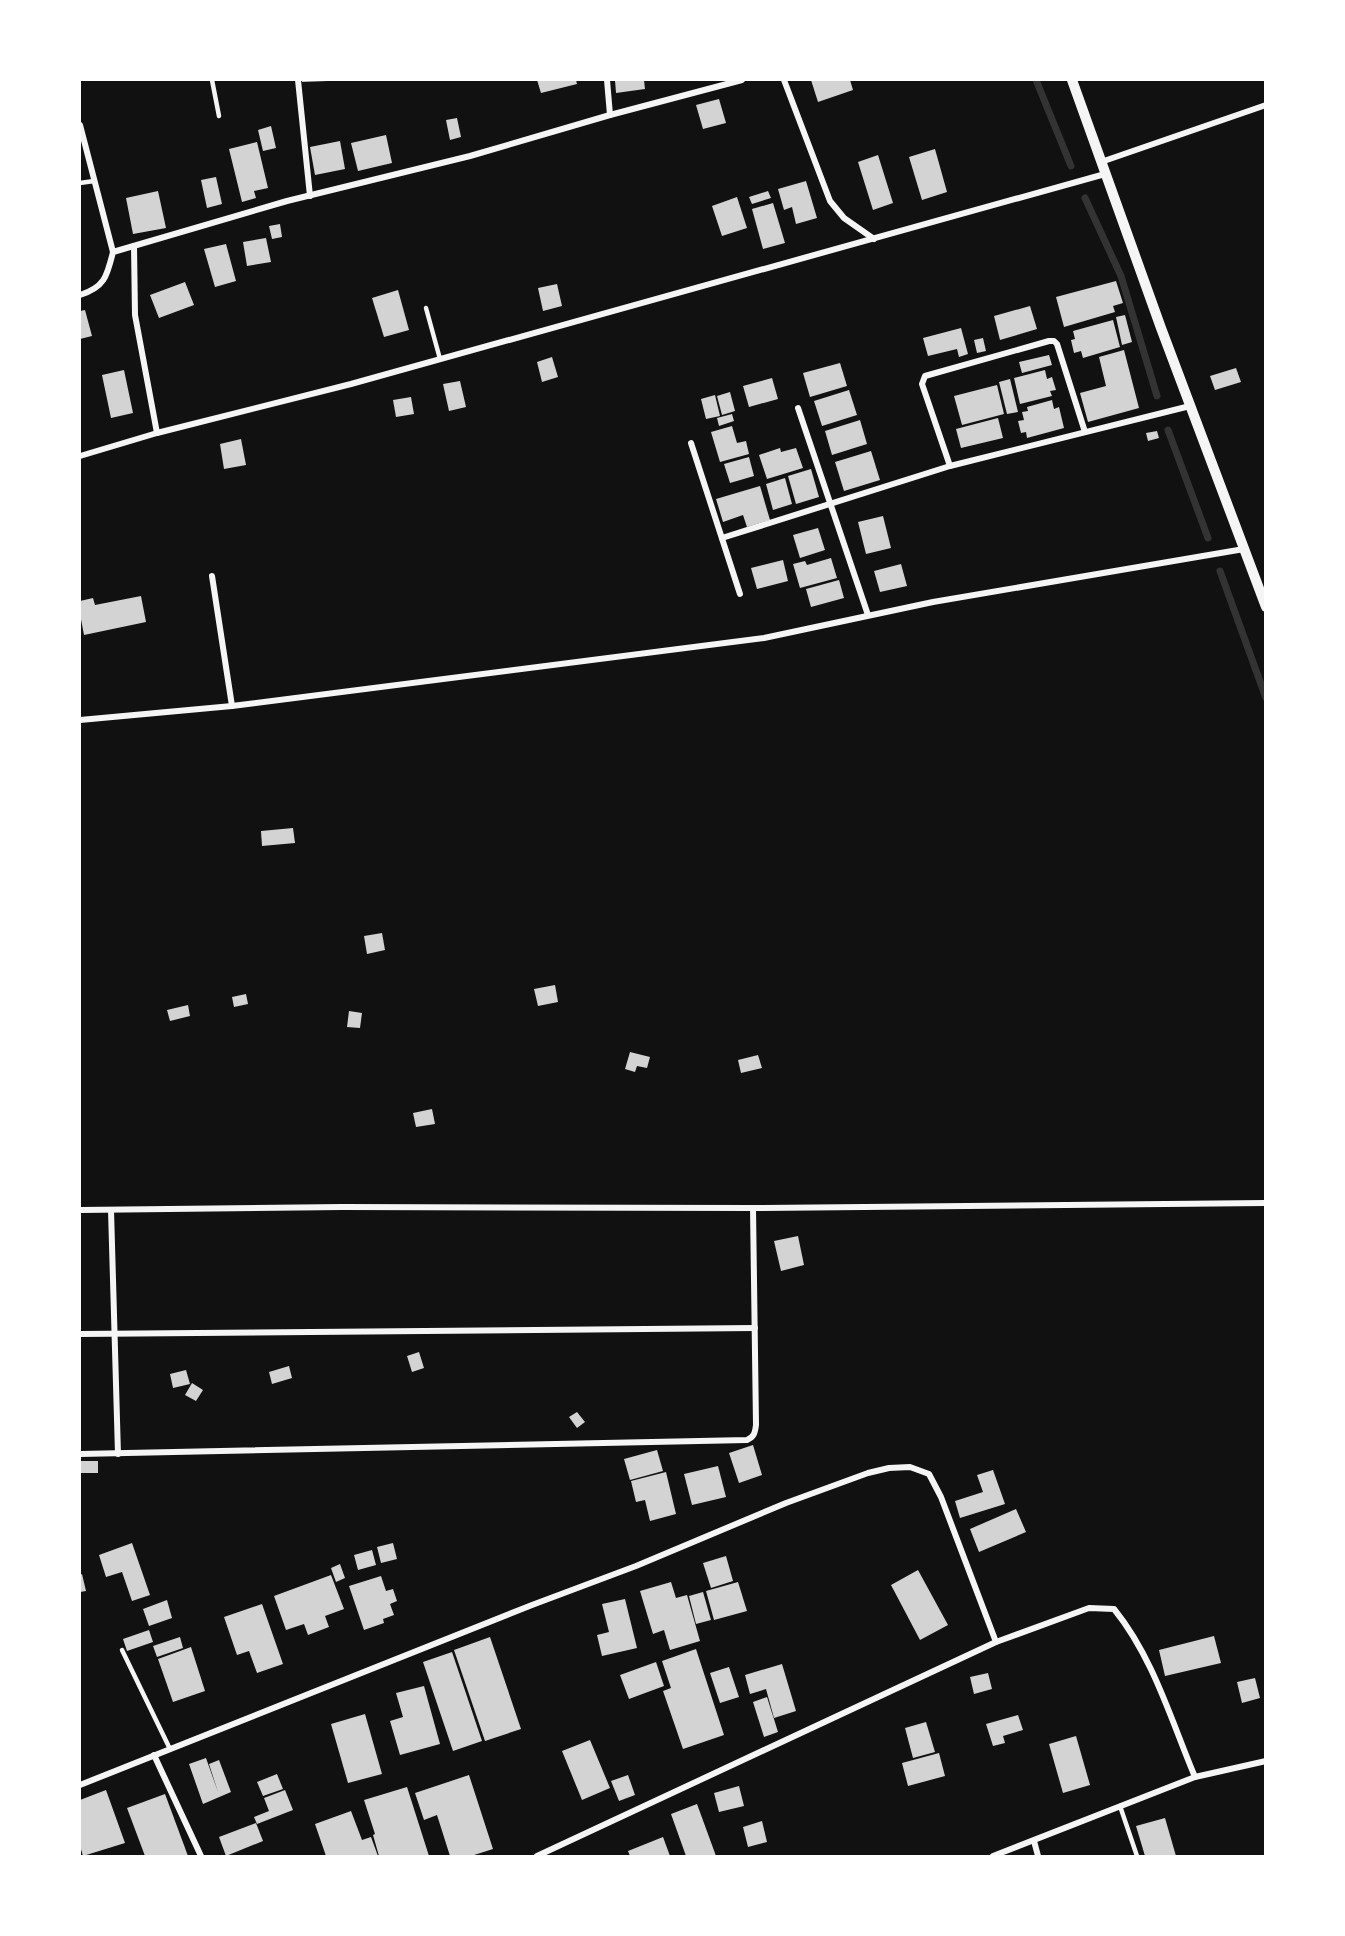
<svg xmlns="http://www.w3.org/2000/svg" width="1345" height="1936" font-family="'Playfair Display',serif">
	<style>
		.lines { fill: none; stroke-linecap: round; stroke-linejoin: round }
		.stream { stroke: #333; stroke-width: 7 }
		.building { fill: #d3d3d3 }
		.service { stroke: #f5f5f5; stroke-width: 4.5 }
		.minor { stroke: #f5f5f5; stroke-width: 6 }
		.tertiary { stroke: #f5f5f5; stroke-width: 10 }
	</style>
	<rect width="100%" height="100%" fill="#111"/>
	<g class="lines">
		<g class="stream">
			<polyline points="1036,80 1071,166"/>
			<polyline points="1085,198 1121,276 1157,396"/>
			<polyline points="1168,430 1208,538"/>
			<polyline points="1220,571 1266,698"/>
		</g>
	</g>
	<g class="building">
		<polygon points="302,80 328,80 328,81 302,82"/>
		<polygon points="537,80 576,80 577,84 541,93"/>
		<polygon points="615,80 644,80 645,89 616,93"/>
		<polygon points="811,80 850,80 853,90 818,102"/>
		<polygon points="719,99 726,123 703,129 696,105"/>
		<polygon points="457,118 461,137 450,140 446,120"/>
		<polygon points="271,126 276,148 263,151 258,130"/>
		<polygon points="386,135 392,163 358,171 351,143"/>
		<polygon points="340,141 345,169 315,175 310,147"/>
		<polygon points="257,142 268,188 254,191 256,198 242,202 229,149"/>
		<polygon points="935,149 947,192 922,200 909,157"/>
		<polygon points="878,155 893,203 873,210 858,162"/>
		<polygon points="216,177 222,204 207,208 201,180"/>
		<polygon points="806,181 817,218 796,224 792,207 784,210 778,189"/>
		<polygon points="158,191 166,228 133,234 126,198"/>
		<polygon points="768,191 771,198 752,204 749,197"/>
		<polygon points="737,197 747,228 722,236 712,206"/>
		<polygon points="773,203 785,243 763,249 752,209"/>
		<polygon points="280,224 282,237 272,239 269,226"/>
		<polygon points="266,238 271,262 247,266 243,242"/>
		<polygon points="226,244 236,281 215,287 204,249"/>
		<polygon points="1116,281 1123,303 1113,306 1115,312 1064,327 1056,297"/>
		<polygon points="185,282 194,305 159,318 150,295"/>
		<polygon points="557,284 562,306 543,311 538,288"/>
		<polygon points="398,290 409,330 384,337 372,298"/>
		<polygon points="1030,306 1037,329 1000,340 994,316"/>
		<polygon points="85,310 92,336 80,339 80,311"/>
		<polygon points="1125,315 1132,342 1122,345 1116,317"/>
		<polygon points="1113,320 1120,347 1083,358 1081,351 1074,353 1071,340 1075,339 1073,331"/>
		<polygon points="961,328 968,354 959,357 957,349 928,356 923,338"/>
		<polygon points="983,338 986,351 977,353 974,340"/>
		<polygon points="1124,350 1139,408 1088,422 1080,393 1106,386 1099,357"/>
		<polygon points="1049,355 1052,365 1022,373 1019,362"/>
		<polygon points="552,357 558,377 542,382 537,362"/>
		<polygon points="840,363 847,386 810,397 803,373"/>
		<polygon points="1236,368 1241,382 1215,390 1210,376"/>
		<polygon points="124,370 133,413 111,418 102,375"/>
		<polygon points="1045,370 1047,379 1052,377 1056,390 1050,391 1052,396 1020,404 1014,378"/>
		<polygon points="772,378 778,399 749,407 743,386"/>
		<polygon points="1010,379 1018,412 1007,414 999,382"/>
		<polygon points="460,381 466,407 449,411 443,384"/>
		<polygon points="997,385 1004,414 962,425 954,396"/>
		<polygon points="849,390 857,415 822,426 814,401"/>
		<polygon points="730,392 735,411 722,415 717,396"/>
		<polygon points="715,395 720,416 706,419 701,399"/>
		<polygon points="411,397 414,414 396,417 393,400"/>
		<polygon points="1052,400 1054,409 1059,407 1064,428 1027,438 1026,432 1021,433 1018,421 1024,420 1022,412 1028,411 1027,407"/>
		<polygon points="732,414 734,421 719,426 717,418"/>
		<polygon points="998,418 1003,438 961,448 956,429"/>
		<polygon points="860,420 867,444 832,455 825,431"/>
		<polygon points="732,426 737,443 746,441 749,454 720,462 711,432"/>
		<polygon points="1157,431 1159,438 1148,441 1146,433"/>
		<polygon points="241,439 246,465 224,469 220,444"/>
		<polygon points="780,448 781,452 796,448 803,468 767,479 759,455"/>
		<polygon points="871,451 880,480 844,491 835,462"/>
		<polygon points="749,457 754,476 730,483 724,464"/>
		<polygon points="811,469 819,497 796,504 788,476"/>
		<polygon points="785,478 792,504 773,510 766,484"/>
		<polygon points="760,486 770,520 747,527 743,515 723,522 716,499"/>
		<polygon points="883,516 891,548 866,554 858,522"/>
		<polygon points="818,528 825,550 800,558 793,535"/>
		<polygon points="831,558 837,578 800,588 793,564 805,561 807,565"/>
		<polygon points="783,560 788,581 757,589 751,568"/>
		<polygon points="901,564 907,586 880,592 874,571"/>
		<polygon points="839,580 844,598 811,607 806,589"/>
		<polygon points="141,596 146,622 84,635 80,614 80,601 93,598 95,605"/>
		<polygon points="293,828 295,843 262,846 261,831"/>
		<polygon points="382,933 385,950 367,954 364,936"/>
		<polygon points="555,985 558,1002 538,1006 534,989"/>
		<polygon points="246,994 248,1004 234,1007 232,997"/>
		<polygon points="188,1005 190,1016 170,1021 167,1010"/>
		<polygon points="349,1011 362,1013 360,1028 347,1027"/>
		<polygon points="630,1052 650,1057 647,1068 637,1066 635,1072 625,1069"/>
		<polygon points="758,1055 762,1068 741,1073 738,1060"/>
		<polygon points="432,1109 435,1124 416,1127 413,1113"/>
		<polygon points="798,1236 804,1265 781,1271 774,1241"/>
		<polygon points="419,1352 424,1368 412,1372 407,1356"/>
		<polygon points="289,1366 292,1378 272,1384 269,1372"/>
		<polygon points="186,1370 190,1384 173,1388 170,1374"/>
		<polygon points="192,1383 203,1390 196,1401 185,1395"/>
		<polygon points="577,1412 585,1422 577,1428 569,1417"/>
		<polygon points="753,1445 762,1475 739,1483 729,1453"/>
		<polygon points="657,1450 663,1471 630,1480 624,1459"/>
		<rect x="80" y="1461" width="18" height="12"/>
		<polygon points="718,1466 726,1497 692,1505 684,1474"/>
		<polygon points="993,1470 1005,1504 960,1518 955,1501 983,1492 977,1475"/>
		<polygon points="666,1472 676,1514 650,1521 645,1500 636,1502 631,1481"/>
		<polygon points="1016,1509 1026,1532 979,1552 970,1529"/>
		<polygon points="132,1543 150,1595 132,1601 122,1572 106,1577 99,1555"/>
		<polygon points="393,1543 397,1559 381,1563 377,1547"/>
		<polygon points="372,1550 376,1565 358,1570 354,1555"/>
		<polygon points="726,1556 733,1581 711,1588 703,1563"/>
		<polygon points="340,1564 345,1578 336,1582 331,1568"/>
		<polygon points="918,1570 948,1625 920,1640 891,1585"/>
		<polygon points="82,1574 86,1591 80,1592 80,1575"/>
		<polygon points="331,1575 344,1609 325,1616 329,1627 308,1635 304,1624 286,1630 274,1596"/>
		<polygon points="381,1576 386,1591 393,1589 397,1601 390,1604 394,1615 383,1619 384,1623 364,1630 349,1586"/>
		<polygon points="671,1582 676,1598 687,1595 700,1641 670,1650 664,1630 653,1634 640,1591"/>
		<polygon points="738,1582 747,1611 714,1620 706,1591"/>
		<polygon points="703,1592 711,1620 696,1624 689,1596"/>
		<polygon points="625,1599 637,1648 602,1656 597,1635 609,1632 602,1604"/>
		<polygon points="167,1600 172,1618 149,1626 143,1609"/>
		<polygon points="262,1604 283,1664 257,1673 249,1651 237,1655 224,1617"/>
		<polygon points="149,1630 153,1642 127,1651 123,1639"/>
		<polygon points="1214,1636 1221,1663 1165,1676 1159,1650"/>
		<polygon points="180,1637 183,1648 157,1657 153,1646"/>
		<polygon points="490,1637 521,1729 485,1741 454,1650"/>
		<polygon points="191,1647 205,1691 173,1702 158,1659"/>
		<polygon points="696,1649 724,1735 683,1749 663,1691 671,1688 662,1661"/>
		<polygon points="452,1652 482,1741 453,1751 423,1662"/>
		<polygon points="656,1662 664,1686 629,1699 620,1675"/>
		<polygon points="782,1664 796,1711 774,1718 766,1689 750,1694 745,1675"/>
		<polygon points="729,1667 739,1697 720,1703 710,1673"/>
		<polygon points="988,1673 992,1689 974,1694 970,1677"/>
		<polygon points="1255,1678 1260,1698 1242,1703 1237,1682"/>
		<polygon points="424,1686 440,1744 400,1755 390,1721 403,1717 396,1693"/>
		<polygon points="767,1697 778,1732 764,1737 753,1702"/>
		<polygon points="365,1714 382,1774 348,1783 331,1724"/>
		<polygon points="1018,1715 1023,1730 1003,1736 1005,1743 993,1746 986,1724"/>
		<polygon points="926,1722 935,1752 913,1758 905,1728"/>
		<polygon points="1076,1736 1090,1785 1063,1793 1049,1744"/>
		<polygon points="590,1740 610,1788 582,1800 562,1751"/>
		<polygon points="939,1753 945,1776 908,1786 902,1763"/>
		<polygon points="206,1758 218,1792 209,1764 219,1760 231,1792 203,1804 189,1764"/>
		<polygon points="277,1774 283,1789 263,1796 257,1782"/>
		<polygon points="469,1775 493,1849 471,1856 450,1856 437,1815 424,1820 415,1793"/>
		<polygon points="628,1775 635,1795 619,1801 611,1781"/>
		<polygon points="739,1786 744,1806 719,1812 714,1793"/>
		<polygon points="407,1787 429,1856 379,1856 373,1835 375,1834 364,1800"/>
		<polygon points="106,1790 125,1843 83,1856 80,1846 80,1800"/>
		<polygon points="285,1790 293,1810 257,1824 254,1817 269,1811 264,1798"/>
		<polygon points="165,1794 188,1856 145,1856 127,1808"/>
		<polygon points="697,1804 716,1856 686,1856 671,1814"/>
		<polygon points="351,1811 362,1840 371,1837 378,1856 326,1856 315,1824"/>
		<polygon points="1165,1818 1176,1856 1145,1856 1136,1826"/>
		<polygon points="762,1821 767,1842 748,1847 743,1827"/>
		<polygon points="256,1823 263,1841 226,1856 219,1837"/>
		<polygon points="663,1837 670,1856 630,1856 628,1851"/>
	</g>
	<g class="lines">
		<g class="service">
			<polyline points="212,80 219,116"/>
			<polyline points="80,183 94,181"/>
			<polyline points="426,308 440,359"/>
			<polyline points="122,1650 170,1749"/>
			<polyline points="1120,1806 1137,1856"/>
		</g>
		<g class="minor">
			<polyline points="298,80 310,196"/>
			<polyline points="607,80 610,115"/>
			<polyline points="784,80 830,201 844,218 874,239"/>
			<polyline points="80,125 113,252"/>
			<polyline points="1101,162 1266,105"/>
			<polyline points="134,246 135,315 157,433"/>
			<path d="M80 295C105 287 107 276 113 252L287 201 470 156 610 115 742 80"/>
			<polyline points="798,408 868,615"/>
			<polyline points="691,443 740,594"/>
			<polyline points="80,456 157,433 351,384 1105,174"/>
			<polyline points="950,466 922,384 925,376 1049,341 1054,341 1057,344 1085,432"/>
			<polyline points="722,538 950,466 1190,406"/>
			<polyline points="212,576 232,706"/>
			<polyline points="80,720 232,706 764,638 933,602 1244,549"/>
			<polyline points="80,1210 342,1207 753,1208 1266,1203"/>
			<polyline points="111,1210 118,1454"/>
			<polyline points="80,1334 755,1328"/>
			<path d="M80 1454 747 1440C754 1437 755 1433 756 1425L753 1208"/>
			<polyline points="154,1755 201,1856"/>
			<polyline points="80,1785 532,1605 636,1566 786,1503 868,1473 889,1468 910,1467 929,1474 941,1497 996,1642"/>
			<polyline points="1034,1841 1038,1856"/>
			<path d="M537 1856 996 1642 1089 1608 1114 1609C1153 1657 1171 1720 1195 1777"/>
			<polyline points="993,1856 1195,1777 1266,1761"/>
		</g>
		<polyline class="tertiary" points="1072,80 1161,328 1266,607"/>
	</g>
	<rect width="1345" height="1936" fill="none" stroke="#ffffff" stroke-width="162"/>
</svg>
